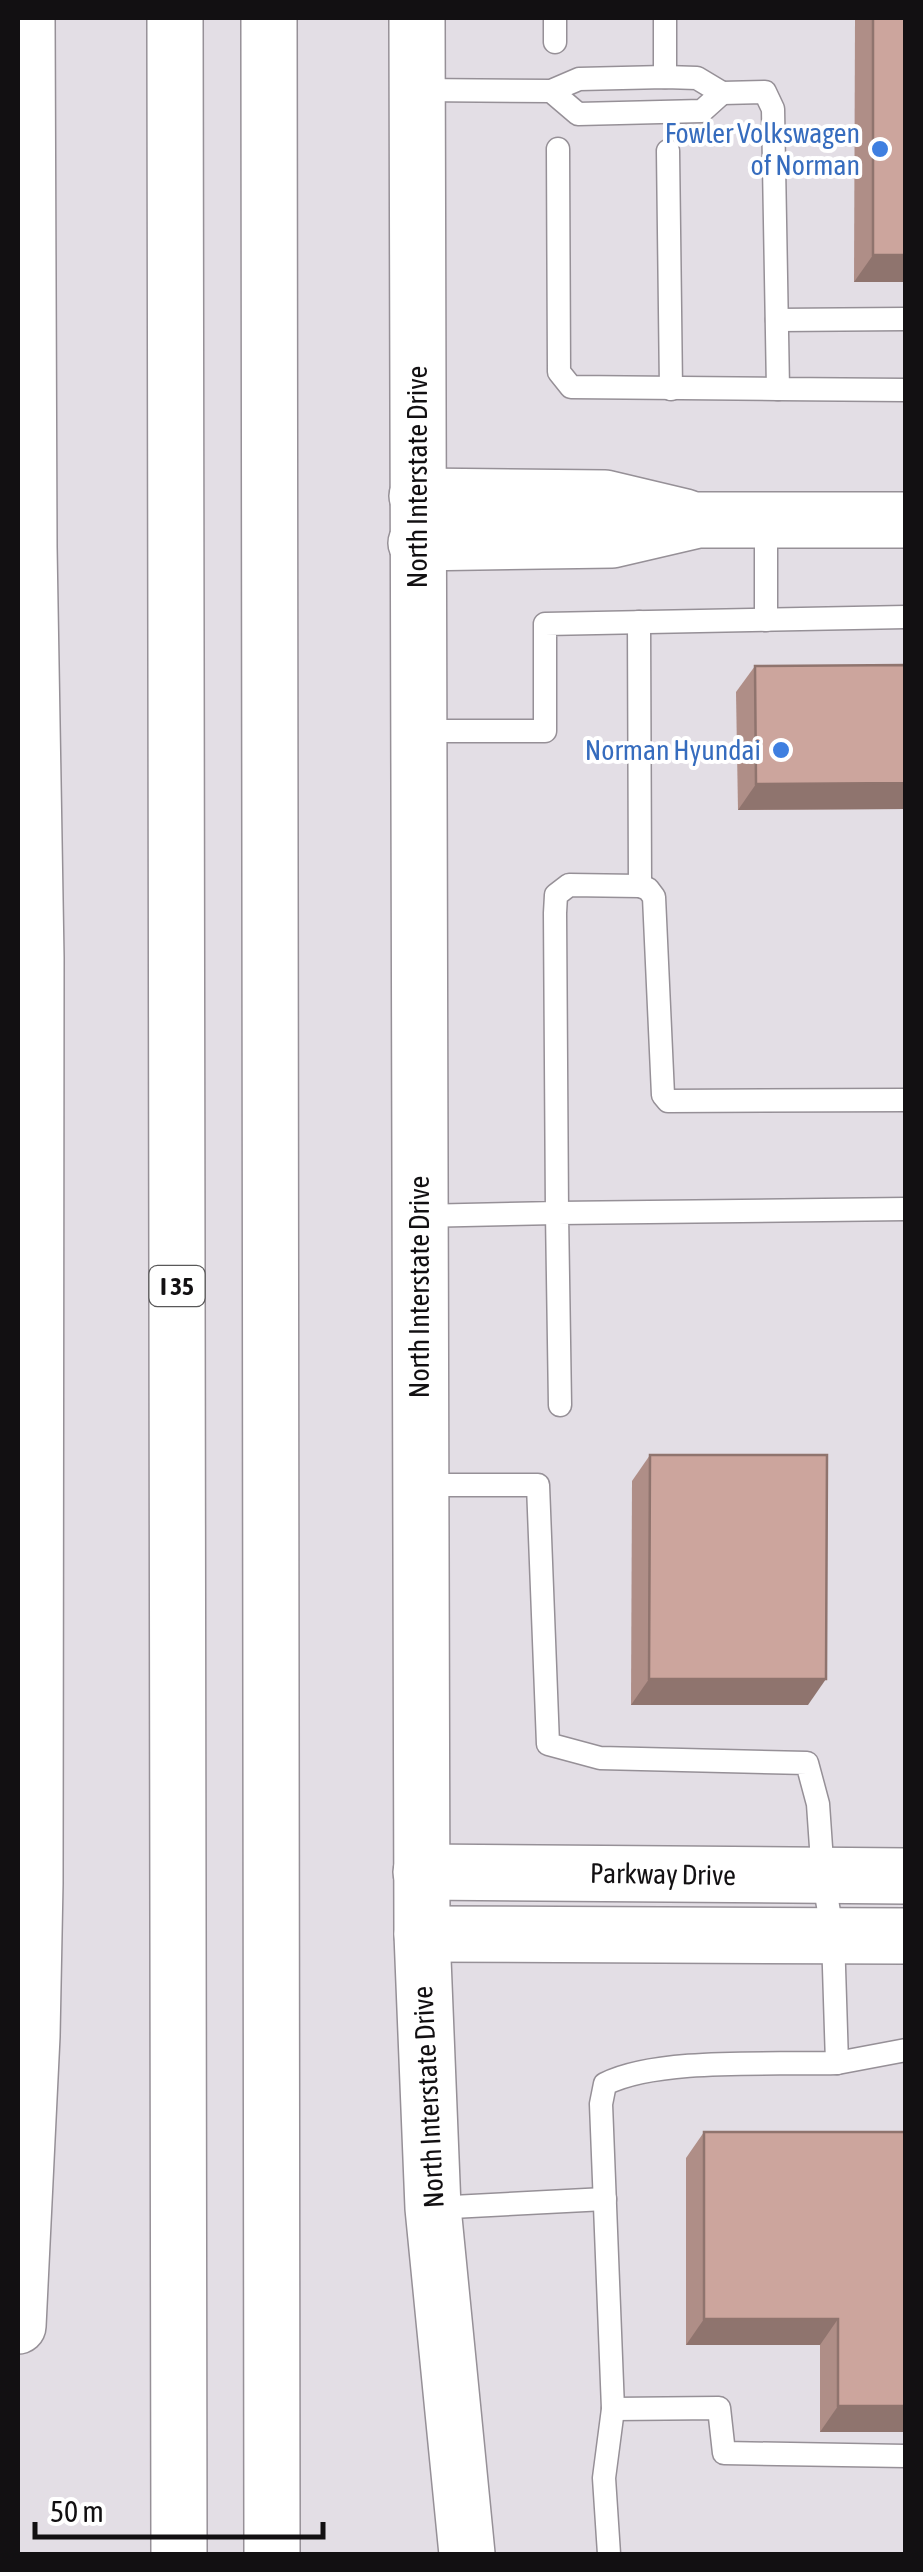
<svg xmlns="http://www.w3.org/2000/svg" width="923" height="2572" font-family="'Asap Condensed',sans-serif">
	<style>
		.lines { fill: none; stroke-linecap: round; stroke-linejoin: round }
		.service-casing { stroke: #969097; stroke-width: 25 }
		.tertiary-casing { stroke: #969097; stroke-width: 58 }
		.secondary-casing { stroke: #969097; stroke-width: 58 }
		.motorway-casing { stroke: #969097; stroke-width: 58 }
		.service { stroke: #fff; stroke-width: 22 }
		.tertiary { stroke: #fff; stroke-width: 55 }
		.secondary { stroke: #fff; stroke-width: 55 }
		.motorway { stroke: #fff; stroke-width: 55 }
		.wall { fill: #af8e87 }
		.shaded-wall { fill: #8f746e }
		.building { fill: #cca59d; stroke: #8f746e; stroke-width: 2.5 }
		.shop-dot { fill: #3f7fe0; stroke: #fff; stroke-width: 4 }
		.labels { text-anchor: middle; stroke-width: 8; stroke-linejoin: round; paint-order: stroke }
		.shield { fill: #fff; stroke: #595859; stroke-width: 2.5 }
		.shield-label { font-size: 25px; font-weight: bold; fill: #121012 }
		.shop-label { font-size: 28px; fill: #366cbe; stroke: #fff; text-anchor: end }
		.street-label { font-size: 28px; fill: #121012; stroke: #fff }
	</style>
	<rect width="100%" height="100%" fill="#e3dee5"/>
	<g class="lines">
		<g class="service-casing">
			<g id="service">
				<polyline points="555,18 555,42"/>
				<polyline points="665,18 665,77"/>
				<polyline points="417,90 551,91 579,79 665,77 697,78 722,93 702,111 578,114 551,91"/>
				<polyline points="722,93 765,92 773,109 778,389 906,390"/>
				<polyline points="558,149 559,372 571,387 778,389"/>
				<polyline points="668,151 671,389"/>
				<polyline points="777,320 906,319"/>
				<polyline points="766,520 766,620"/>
				<polyline points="639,622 640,886"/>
				<polyline points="416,731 545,731 545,624 906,617"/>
				<polyline points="419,1216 557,1213 555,913 556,895 569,885 640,886 648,889 654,897 663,1095 668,1101 906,1100"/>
				<polyline points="560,1405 557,1213 906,1209"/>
				<path d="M421 1485H538L548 1744 600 1758 807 1763 818 1804 823 1876 833 1936 837 2063C774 2065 658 2057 605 2084L601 2104 613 2409 604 2478 609 2554"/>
				<polyline points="837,2063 906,2050"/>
				<polyline points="433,2208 605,2199"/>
				<polyline points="613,2409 719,2408 724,2453 906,2456"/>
			</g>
		</g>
		<g class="tertiary-casing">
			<g id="tertiary">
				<polyline points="417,496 605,498 685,517"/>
				<polyline points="416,543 612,540 698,520 906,520"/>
				<polyline points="421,1872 906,1876"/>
				<polyline points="422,1934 906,1936"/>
			</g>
		</g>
		<g class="secondary-casing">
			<g id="secondary">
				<polyline points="417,18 422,1934 433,2208 467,2554"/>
				<polyline points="18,2326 32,2036 35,1883 36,957 29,547 27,18"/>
			</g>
		</g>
		<g class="motorway-casing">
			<g id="motorway">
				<polyline points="175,18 179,2554"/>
				<polyline points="269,18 272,2554"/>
			</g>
		</g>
		<use href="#service" class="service"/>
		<use href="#tertiary" class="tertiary"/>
		<use href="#secondary" class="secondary"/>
		<use href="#motorway" class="motorway"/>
	</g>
	<g class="wall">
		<polygon points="855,18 906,18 906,282 854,282"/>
		<polygon points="906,665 906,809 738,810 736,692 755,666"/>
		<polygon points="650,1455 808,1705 631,1705 632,1481"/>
		<polygon points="704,2132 906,2132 906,2432 820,2432 820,2345 686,2345 686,2158"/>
	</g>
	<g class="shaded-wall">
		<polygon points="873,255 906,255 906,282 854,282"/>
		<polygon points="906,783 906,809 738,810 756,784"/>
		<polygon points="649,1679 826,1679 808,1705 631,1705"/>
		<polygon points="704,2319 838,2319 820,2345 686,2345"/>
		<polygon points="838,2406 906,2406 906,2432 820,2432"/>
	</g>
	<g class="building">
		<rect x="873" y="18" width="33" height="237"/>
		<polygon points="906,665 906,783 756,784 755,666"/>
		<polygon points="650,1455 827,1455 826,1679 649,1679"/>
		<polygon points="704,2132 906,2132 906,2406 838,2406 838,2319 704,2319"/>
	</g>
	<g class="shop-dot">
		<circle cx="880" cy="149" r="10"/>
		<circle cx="781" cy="750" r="10"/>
	</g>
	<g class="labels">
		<rect class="shield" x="149.5" y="1266" width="55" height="40" rx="8"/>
		<g class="shield-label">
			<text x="177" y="1295">I 35</text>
		</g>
		<g class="shop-label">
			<text x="860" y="143">Fowler Volkswagen<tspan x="860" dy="32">of Norman</tspan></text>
			<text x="761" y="760">Norman Hyundai</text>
		</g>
		<g class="street-label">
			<text transform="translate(417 477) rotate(-90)" y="10">North Interstate Drive</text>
			<text transform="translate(419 1287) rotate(-90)" y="10">North Interstate Drive</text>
			<text transform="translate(663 1874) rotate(1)" y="10">Parkway Drive</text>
			<text transform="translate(428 2097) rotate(-93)" y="10">North Interstate Drive</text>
		</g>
	</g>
	<rect width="923" height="2572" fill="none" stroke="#121012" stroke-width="40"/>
	<path d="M35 2522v15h288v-15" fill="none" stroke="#121012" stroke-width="5"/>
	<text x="50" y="2522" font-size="30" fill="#121012" stroke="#ffffff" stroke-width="8" paint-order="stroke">50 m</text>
</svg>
